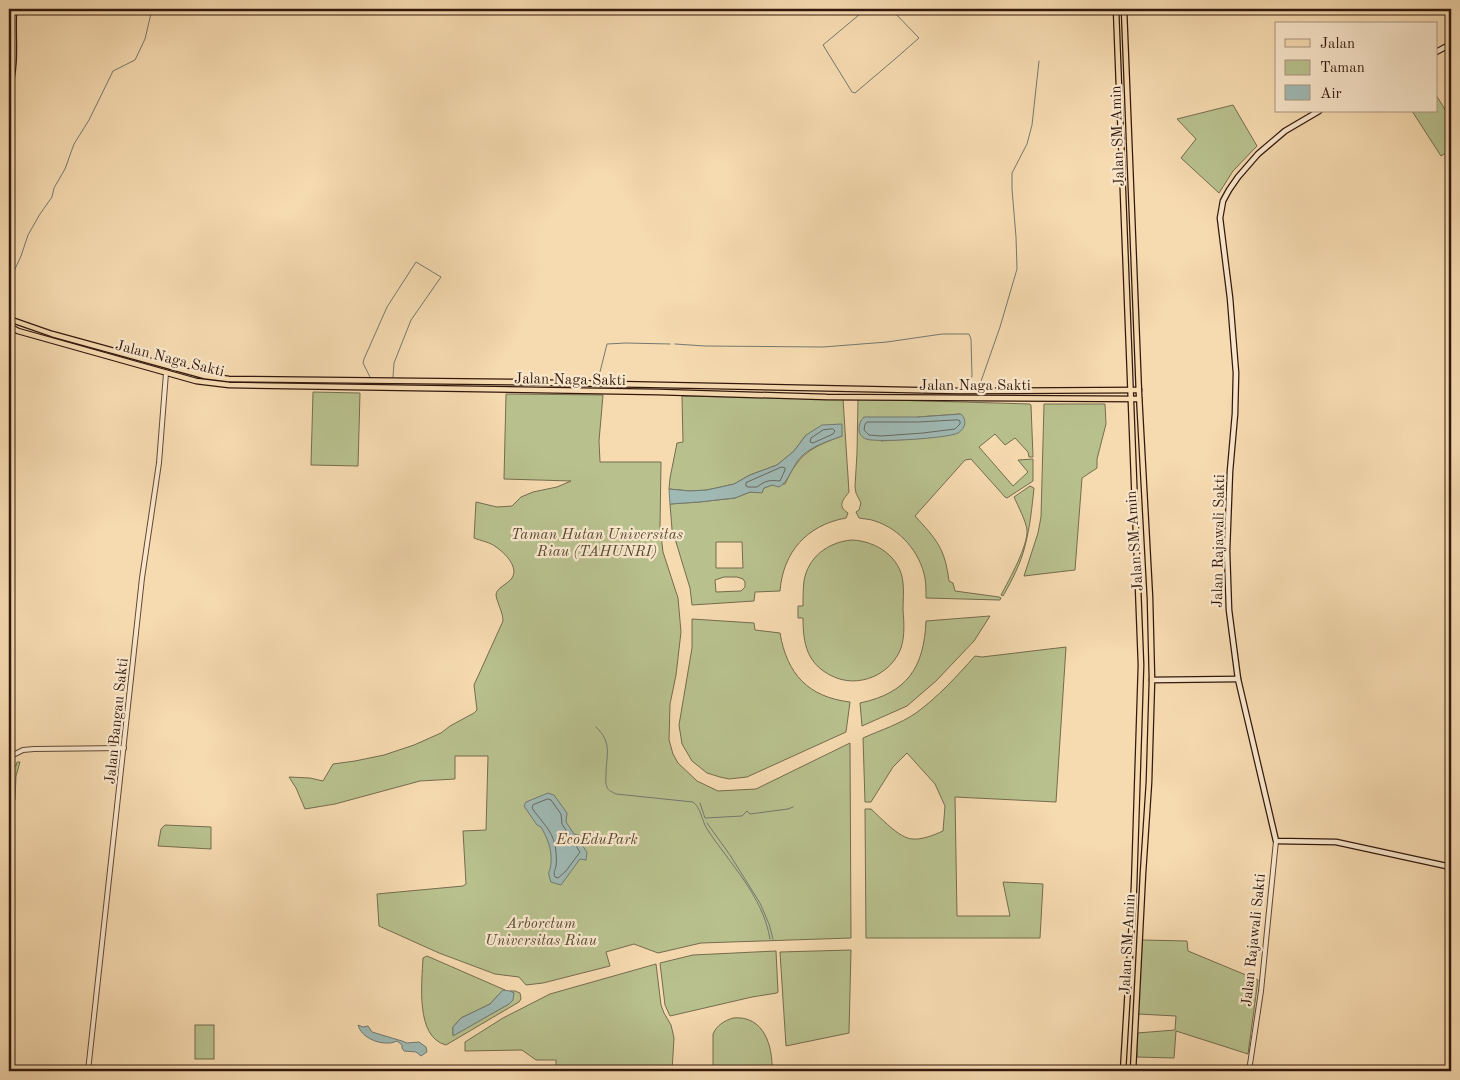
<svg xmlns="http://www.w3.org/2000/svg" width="1460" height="1080" font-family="'Old Standard TT',serif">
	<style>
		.green { fill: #b8c18e; stroke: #756c4e; fill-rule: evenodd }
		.water { fill: #9fb9b4; stroke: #737971 }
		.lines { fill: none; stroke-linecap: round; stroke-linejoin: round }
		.shore { stroke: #686860; stroke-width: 1 }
		.stream { stroke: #737971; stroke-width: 1 }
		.tertiary-casing { stroke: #634836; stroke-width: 6 }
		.secondary-casing { stroke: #32180d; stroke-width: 7 }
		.primary-casing { stroke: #32180d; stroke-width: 7 }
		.tertiary { stroke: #f9e7cc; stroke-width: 4 }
		.secondary { stroke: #f9e7cc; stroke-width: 4.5 }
		.primary { stroke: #f6dab0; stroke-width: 4.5 }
		.labels { text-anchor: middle; stroke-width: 4.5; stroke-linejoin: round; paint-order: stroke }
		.street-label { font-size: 15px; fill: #32180d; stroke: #f9e7cc }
		.park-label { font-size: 15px; font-style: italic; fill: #5a4b34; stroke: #f9e7cc }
	</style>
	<rect width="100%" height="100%" fill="#f6dab0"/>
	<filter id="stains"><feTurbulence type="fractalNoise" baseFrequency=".004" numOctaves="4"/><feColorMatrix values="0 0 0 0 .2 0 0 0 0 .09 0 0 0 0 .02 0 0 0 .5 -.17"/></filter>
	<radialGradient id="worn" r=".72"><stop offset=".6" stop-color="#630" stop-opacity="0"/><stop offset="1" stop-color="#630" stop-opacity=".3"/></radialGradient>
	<g class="green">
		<polygon points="1436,95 1451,119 1451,150 1441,156 1412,111 1436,111"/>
		<polygon points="1233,105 1257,146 1233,171 1219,193 1181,158 1196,139 1177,119"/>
		<polygon points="313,392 360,393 358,466 311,465"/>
		<path d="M506 394 603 395 599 441 600 462H661L660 527 663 552 678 598 681 632 676 675 670 704 669 740 673 754 678 763 697 781 718 791 756 789 850 743 851 938 701 943 658 953 634 944 606 952 610 966 543 983 526 985 519 977 495 974 439 953 379 926 377 894 463 886 466 884 463 831 486 830 488 756H455V779L420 781 335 804 305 809 296 788 289 777 310 778 323 781 333 764 355 761 384 755 414 745 441 733 450 726 474 713 477 710 474 685 503 621C503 612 497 603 496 595 496 588 508 584 512 578 519 567 505 553 496 547 490 542 481 541 474 538L476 502 497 507 512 506 521 497 533 492 557 487 571 481 504 479Z"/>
		<path d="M682 396 843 399 849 492C843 500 837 506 848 513L846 518C807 525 783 552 780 591L755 592 754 601 692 605 690 588 672 529 670 504 699 502 735 498 750 492H762L764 488 772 485 785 484C799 453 812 447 842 436L806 435 794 451 777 465 750 475 734 484 707 490 690 491 669 489 670 478 677 443 683 442ZM716 542H742L743 568H716ZM724 577H737L743 579 745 582V587L741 591 716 592 715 580Z"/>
		<path d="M858 399 1030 404 1031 405 1033 457H1029L1028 452 1015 438 1005 445 995 434 979 447 1013 486 1028 472 1018 460 1033 459V481L1007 498 1005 497 971 459 965 460 915 516C936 539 945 548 949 581L953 583 955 591 999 597 1001 598 1000 600 926 598C926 591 926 585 925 578 920 552 900 529 875 521 870 519 864 519 859 518L856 512 859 510 861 503 856 493 855 487 857 453ZM960 414 957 433 923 438 881 441 918 417Z"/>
		<polygon points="1044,404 1105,404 1106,424 1097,459 1097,468 1082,478 1075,570 1024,576 1038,533 1041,517"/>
		<path d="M1030 486 1034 488C1032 507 1030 527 1025 546 1021 563 1012 580 1003 596L1001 595C1009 580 1028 546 1027 530 1026 521 1018 506 1014 497Z"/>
		<path d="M852 540C876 541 901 557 903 583 904 592 903 601 903 610 904 622 905 636 901 648 891 675 858 689 832 676 807 664 803 644 803 618H798V606H803C803 598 803 589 804 581 808 557 828 542 852 540Z"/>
		<path d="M990 616 974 641 936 681 907 706 862 726 860 703C907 693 924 668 926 621Z"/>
		<path d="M692 619 754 623 755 630 780 633C787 674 808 697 850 702L846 732 747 777 729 779 720 777 707 773 692 761 682 744 679 725 692 648Z"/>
		<path d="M1066 647 1056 802 955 797 957 916H1010L1003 882 1043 884 1040 938H866L865 809H871C881 818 899 838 912 839 922 840 934 835 943 831L945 806 935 784 907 753 893 767 871 802H865L863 738C881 730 900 724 916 713 938 697 957 676 975 656L982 657Z"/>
		<polygon points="9,761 11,765 16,766 17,762 20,762 16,776 15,800 11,802 12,805 9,807"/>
		<polygon points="165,825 211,827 211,849 158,846 161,829"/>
		<polygon points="1142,940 1187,941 1188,951 1258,980 1248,1054 1176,1031 1174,1058 1137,1057 1137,1033 1175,1030 1176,1016 1138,1014"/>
		<polygon points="851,950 849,1033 786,1046 780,952"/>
		<polygon points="776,951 778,992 777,993 752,997 670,1016 665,1005 660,963 693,955"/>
		<path d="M427 956 505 990H503L490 1004 461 1018 453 1027V1035L509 1004 514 993 510 991H515L520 993 521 999 519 1002 446 1045C415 1037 422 983 423 958Z"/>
		<polygon points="656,964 661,1005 664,1013 671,1025 674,1038 672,1071 556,1071 556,1060 536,1060 522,1050 465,1051 465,1042 503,1018 550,994"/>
		<path d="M733 1018C764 1015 773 1046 772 1071H713V1034C717 1025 724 1021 733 1018Z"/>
		<rect x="195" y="1025" width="19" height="34"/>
	</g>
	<g class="water">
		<path d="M961 414C967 420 966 428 958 433 949 438 876 443 866 439 856 435 858 423 864 417H918Z"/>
		<path d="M842 424V436C829 441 814 445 803 455 793 463 789 482 779 487L772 485 764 488 762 493 750 492 735 498 699 502 670 504 669 489 690 491 707 490 734 484 750 475 777 465 794 451 806 435 822 425Z"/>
		<path d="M548 793 554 795 567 813 566 822 574 834 579 835 577 838 587 852 586 860 580 859 561 885 551 882C546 869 551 873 551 862 552 848 547 838 541 827L537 825 524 806 526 802Z"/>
		<polygon points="503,990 510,991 514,993 513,1000 509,1004 453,1036 453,1027 461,1018 490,1004"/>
		<path d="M358 1025 363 1027 368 1026 372 1032 402 1041 407 1043 419 1042 426 1047 427 1052 421 1056 416 1052 404 1051 402 1048V1045L397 1041C394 1042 392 1043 389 1043 377 1044 361 1037 358 1025Z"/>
	</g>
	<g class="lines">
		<g class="shore">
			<polygon points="958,420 960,421 960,424 955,429 923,433 881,436 869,435 864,430 865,424 867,422 918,422"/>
			<polygon points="833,429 835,431 833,434 813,443 810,442 811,438 823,430"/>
			<path d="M782 467 785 468V470L780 481C770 480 766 480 757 487H748L746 486V483Z"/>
			<path d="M548 799 551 800 561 814 562 824 580 852 566 871 558 878 555 877C553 872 555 871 556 866 557 860 556 851 555 845 552 830 540 820 532 808L533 805Z"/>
		</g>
		<g class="stream">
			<polyline points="866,9 823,45 852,92 855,93 895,59 919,38 891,9"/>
			<polyline points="9,282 21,256 28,235 40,214 52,197 54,188 65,169 74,144 89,120 113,71 135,60 145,39 152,9"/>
			<polyline points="675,344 705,346 823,347 887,342 942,334 969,334 971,339 972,376 970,380"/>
			<polyline points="599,376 607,344 626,343 670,344"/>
			<polyline points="370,377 363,363 364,359 387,307 416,262 441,277 411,320 394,363 393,377"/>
			<polyline points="979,387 1000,327 1017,269 1016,237 1012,189 1012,173 1027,144 1032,125 1039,61"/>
			<path d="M596 727C613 743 606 755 606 775 606 779 605 784 607 787 608 791 613 792 616 794L693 802C701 808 702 821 707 829 730 864 763 896 770 939"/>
			<polyline points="700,803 705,818 742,816 747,811 750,814 788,809 793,807"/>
			<polyline points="707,823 730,855 760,903 769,924 773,939"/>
		</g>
		<g class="tertiary-casing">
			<g id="tertiary">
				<polyline points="9,757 23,750 34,749 124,748"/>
				<polyline points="88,1071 142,578 159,463 166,373"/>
				<polyline points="1249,1071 1261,991 1276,841"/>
			</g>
		</g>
		<g class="secondary-casing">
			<g id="secondary">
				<polyline points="1436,52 1451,44"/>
				<path d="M9 88C17 62 12 35 14 9"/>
				<polyline points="1319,111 1285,131 1258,154 1238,177 1229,190 1223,201 1220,218 1230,298 1236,373 1235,414 1230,471 1227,551 1229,610 1238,679 1276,841 1336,842 1451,867"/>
				<polyline points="1152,680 1238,679"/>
			</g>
		</g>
		<g class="primary-casing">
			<g id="primary">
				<polyline points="1116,9 1141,665 1134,887 1123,1071"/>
				<polyline points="1124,9 1139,394 1150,598 1152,680 1149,782 1143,873 1133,1071"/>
				<polyline points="9,319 52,334 205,376 229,379 511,382 959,391 1139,390"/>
				<polyline points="9,326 18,331 196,381 229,385 658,392 827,397 1139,399"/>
			</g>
		</g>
		<use href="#tertiary" class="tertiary"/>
		<use href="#secondary" class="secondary"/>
		<use href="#primary" class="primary"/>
	</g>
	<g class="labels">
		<g class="street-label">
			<text transform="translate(1117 136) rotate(-92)" y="5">Jalan SM Amin</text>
			<text transform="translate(170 358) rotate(14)" y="5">Jalan Naga Sakti</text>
			<text transform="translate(570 379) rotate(1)" y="5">Jalan Naga Sakti</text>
			<text x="975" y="390">Jalan Naga Sakti</text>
			<text transform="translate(1134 541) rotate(-94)" y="5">Jalan SM Amin</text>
			<text transform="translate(1218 541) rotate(-89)" y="5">Jalan Rajawali Sakti</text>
			<text transform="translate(116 721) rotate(-84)" y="5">Jalan Bangau Sakti</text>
			<text transform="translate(1253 940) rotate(-84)" y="5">Jalan Rajawali Sakti</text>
			<text transform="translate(1127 944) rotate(-87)" y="5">Jalan SM Amin</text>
		</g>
		<g class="park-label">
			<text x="597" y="539">Taman Hutan Universitas<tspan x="597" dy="17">Riau (TAHUNRI)</tspan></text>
			<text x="597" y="844">EcoEduPark</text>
			<text x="541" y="928">Arboretum<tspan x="541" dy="17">Universitas Riau</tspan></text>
		</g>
	</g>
	<rect width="1460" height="1080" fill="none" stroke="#f6dab0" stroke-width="30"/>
	<rect x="10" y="10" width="1440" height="1060" fill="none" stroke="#32180d" stroke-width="2.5"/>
	<rect x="15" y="15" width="1430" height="1050" fill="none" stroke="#32180d"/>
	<rect x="1275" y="22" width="162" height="90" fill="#f9e7cc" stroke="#a99480"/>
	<rect x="1285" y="39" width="25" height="8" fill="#f6dab0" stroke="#a99480"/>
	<text x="1320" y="48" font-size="15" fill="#32180d">Jalan</text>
	<rect x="1285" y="60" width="25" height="15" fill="#b8c18e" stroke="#a99480"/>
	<text x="1320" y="72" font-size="15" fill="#32180d">Taman</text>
	<rect x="1285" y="85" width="25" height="15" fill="#9fb9b4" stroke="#a99480"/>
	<text x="1320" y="98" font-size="15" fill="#32180d">Air</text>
	<rect width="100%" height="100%" filter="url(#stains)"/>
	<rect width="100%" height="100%" fill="url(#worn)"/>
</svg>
